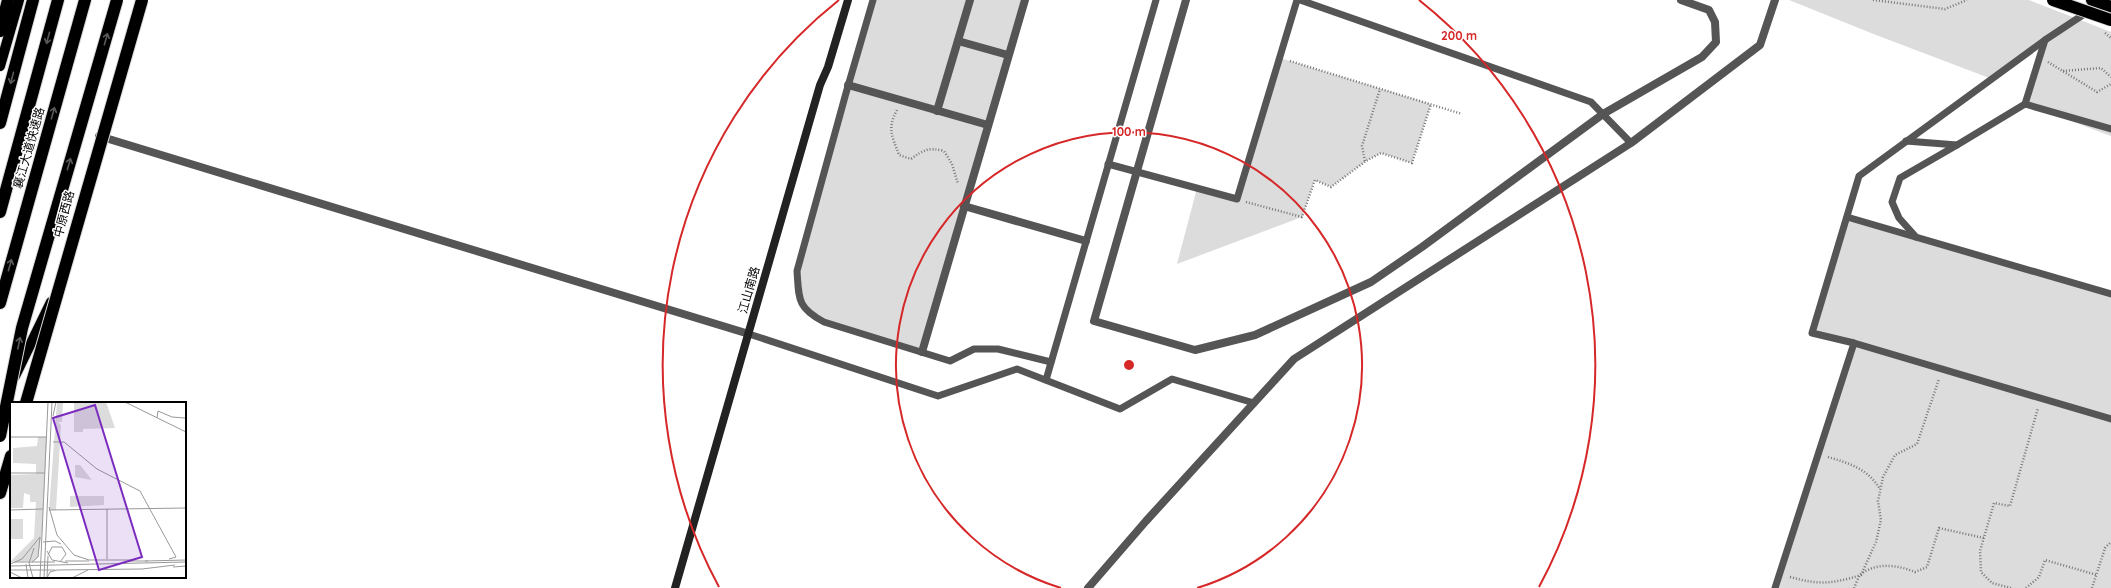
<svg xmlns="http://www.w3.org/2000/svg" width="2111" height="588" font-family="Quicksand,'Noto Sans SC',sans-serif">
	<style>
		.green { fill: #dcdcdc }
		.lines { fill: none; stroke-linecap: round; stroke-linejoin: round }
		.primary-casing { stroke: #dbdbdb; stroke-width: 12 }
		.highway-casing { stroke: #dbdbdb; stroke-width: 14 }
		.path { stroke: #777; stroke-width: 2.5; stroke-dasharray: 1 2; stroke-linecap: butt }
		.lane { stroke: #555; stroke-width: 7 }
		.street { stroke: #555; stroke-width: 8 }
		.secondary { stroke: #222; stroke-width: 8 }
		.primary { stroke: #000; stroke-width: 10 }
		.highway { stroke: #000; stroke-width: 12 }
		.highway-bridge-casing { stroke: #dbdbdb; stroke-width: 14; stroke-linecap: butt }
		.highway-bridge { stroke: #000; stroke-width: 12 }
		.oneway { stroke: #595959 }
		.ring { fill: none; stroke: #d62828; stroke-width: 2 }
		.labels { text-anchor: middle; stroke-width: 3; stroke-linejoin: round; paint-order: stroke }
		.street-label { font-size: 12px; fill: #000; stroke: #fff }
		.inset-road { fill: none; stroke: #999; stroke-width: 1 }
		.view { fill: #7b2cbf; fill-opacity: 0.15; stroke: #7b2cbf; stroke-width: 2 }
		.inset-edge { fill: none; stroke: #000; stroke-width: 2 }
		.centre { fill: #d62828; stroke: #fff; stroke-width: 2 }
		.ring-label { font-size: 12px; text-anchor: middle; font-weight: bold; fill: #d62828; stroke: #fff; stroke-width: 3; stroke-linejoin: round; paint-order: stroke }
	</style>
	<rect width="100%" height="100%" fill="#fff"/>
	<g class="green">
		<polygon points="873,0 1025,0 922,352 824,322 799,299 797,271"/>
		<polygon points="1789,0 2029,0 2111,32 2111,136 2025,104 2045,41 1992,79 1876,35"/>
		<polygon points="1280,58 1431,104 1412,163 1381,153 1366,161 1331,187 1315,180 1302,217 1177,264 1197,188 1236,199"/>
		<polygon points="1847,217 2111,294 2111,588 1775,588 1854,344 1812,333"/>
	</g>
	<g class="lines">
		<g class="primary-casing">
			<g id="primary">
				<polyline points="0,66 19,0"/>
				<polyline points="15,376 51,302"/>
			</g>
		</g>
		<g class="highway-casing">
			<g id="highway">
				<polyline points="2092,0 2111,7"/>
				<polyline points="0,31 8,0"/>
				<polyline points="0,123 33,0"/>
				<polyline points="0,212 58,0"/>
				<polyline points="0,303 85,0"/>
				<polyline points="0,493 11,456"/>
			</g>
		</g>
		<g class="path">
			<polyline points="1873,0 1945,9 1967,0"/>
			<polyline points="2105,33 2111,38"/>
			<polyline points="1290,61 1462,114"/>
			<polyline points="2048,62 2097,92 2111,84"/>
			<polyline points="2063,71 2101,68 2111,77"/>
			<path d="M897 110C887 128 892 136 899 155L911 159C923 150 929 147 944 151L952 164 958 184"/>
			<polyline points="1365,161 1362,146 1380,89"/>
			<polyline points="1246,202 1302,217 1315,180 1331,187 1366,161 1381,153 1412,163 1431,104"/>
			<path d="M1828 457C1849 463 1868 469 1880 489"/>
			<path d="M1790 577C1819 585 1832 584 1861 575L1876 542 1881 520 1878 501 1883 477 1895 455 1917 444 1939 379"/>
			<path d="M1854 588C1856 584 1858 577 1861 574 1877 562 1898 565 1915 572L1927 567 1939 528 1984 538"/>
			<polyline points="2011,588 1992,583 1981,572 1980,551 1994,503 2010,506 2038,408"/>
			<polyline points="2026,588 2039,577 2045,560 2097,575"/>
			<polyline points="2092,588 2105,548 2111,542"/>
		</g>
		<g class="lane">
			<path d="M873 0 846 93 797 271C799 299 797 308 824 322L950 361 974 349H998L1051 362"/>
			<polyline points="1300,0 1591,102 1631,143"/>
			<polyline points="2025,104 2111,129"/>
			<polyline points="1906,141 1957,145 1900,178 1892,202 1899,218 1916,237"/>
			<polyline points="1957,145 2025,104 2045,40"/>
			<polyline points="1108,164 1237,199 1297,0"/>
			<polyline points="1847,217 2111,294"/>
			<polyline points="749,334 938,396 1017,369 1120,409 1172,379 1254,403"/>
			<polyline points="1854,343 2111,419"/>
			<polyline points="1046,380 1156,0"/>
			<polyline points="1775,588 1854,343 1812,333 1859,176 2045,40 2101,3"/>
		</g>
		<g class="street">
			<polyline points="1186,0 1094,321 1195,350 1255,335 1371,282 1422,247 1603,114 1702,57 1716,42 1715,22 1709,10 1681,0"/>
			<polyline points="958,41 1008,55"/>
			<polyline points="848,85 988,125"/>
			<polyline points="937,111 970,0"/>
			<polyline points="99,136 749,334"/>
			<polyline points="964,206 1086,241"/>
			<polyline points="922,352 1025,0"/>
			<polyline points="1088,588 1146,521 1294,359 1631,143 1760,45 1775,0"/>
		</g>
		<polyline class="secondary" points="675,588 820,85 828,67 848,0"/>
		<use href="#primary" class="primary"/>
		<use href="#highway" class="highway"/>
		<g class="highway-bridge-casing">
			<g id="highway-bridge">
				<polyline points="2053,0 2111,20"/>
				<polyline points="26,403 142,0"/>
				<polyline points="0,436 22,328 117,0"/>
			</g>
		</g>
		<use href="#highway-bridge" class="highway-bridge"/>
	</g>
	<defs><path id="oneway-shaft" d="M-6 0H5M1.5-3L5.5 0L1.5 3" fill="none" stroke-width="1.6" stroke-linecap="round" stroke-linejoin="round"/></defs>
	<g class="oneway">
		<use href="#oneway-shaft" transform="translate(48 38) rotate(105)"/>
		<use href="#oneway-shaft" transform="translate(106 39) rotate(-74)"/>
		<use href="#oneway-shaft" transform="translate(12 78) rotate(105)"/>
		<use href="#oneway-shaft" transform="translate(53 113) rotate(-74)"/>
		<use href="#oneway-shaft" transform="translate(69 164) rotate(-74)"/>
		<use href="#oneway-shaft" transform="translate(10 265) rotate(-74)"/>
		<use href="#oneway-shaft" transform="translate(19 343) rotate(-79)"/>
	</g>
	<g class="ring">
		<path d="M1061 588A233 233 0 1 1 1197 588"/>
		<path d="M719 587A466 466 0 0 1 839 0M1419 0A466 466 0 0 1 1539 587"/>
	</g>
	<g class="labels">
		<g class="street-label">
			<text transform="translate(29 148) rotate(-74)" y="4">襄江大道快速路</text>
			<text transform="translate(64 214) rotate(-75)" y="4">中原西路</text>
			<text transform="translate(749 290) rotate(-74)" y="4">江山南路</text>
		</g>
	</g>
	<g transform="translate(10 402)">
		<rect width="176" height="176" fill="#fff"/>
		<path d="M47 0H53L52 20H48L51 23 46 108H39ZM64 0H96L105 26 73 27V30H64ZM28 35H37L32 130 28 155 24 159 0 160 24 136 26 100H20V93L14 91 13 106H0V73L26 72V62L3 61V46L27 44ZM65 63H70L82 78 65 75ZM60 94H94V103L60 105ZM0 117H13V137H0Z" fill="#dcdcdc"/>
		<path class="inset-road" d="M115 0 176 30M43 14 46 0M147 16 148 9 162 15 175 16M0 35H37M43 40H54L87 67 130 89 166 155 159 157M0 71H35M39 105 47 133 64 153 79 158H121M97 107V157M0 108 33 107M39 108 176 106M33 140 45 139 51 142M37 149 42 158 58 161M38 153 42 145H52L56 152 50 160M55 159H79M119 159H138M135 159 176 158M5 160H45M22 160 28 155 30 135M0 162 12 157 30 135M16 162 18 176M0 164 176 160M163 165 176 164M0 168H45M0 170 12 176M37 175 38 154M23 176 19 161 24 146M30 176 38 0M34 176 42 0M37 176 40 170 47 168 132 167 165 163M62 176 78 168"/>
		<path class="view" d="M85 3 132 155 89 168 43 16Z"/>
		<rect width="176" height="176" class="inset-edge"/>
	</g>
	<circle cx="1129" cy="365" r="6" class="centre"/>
	<g class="ring-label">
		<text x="1459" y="40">200 m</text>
		<text x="1129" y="136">100 m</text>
	</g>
</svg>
